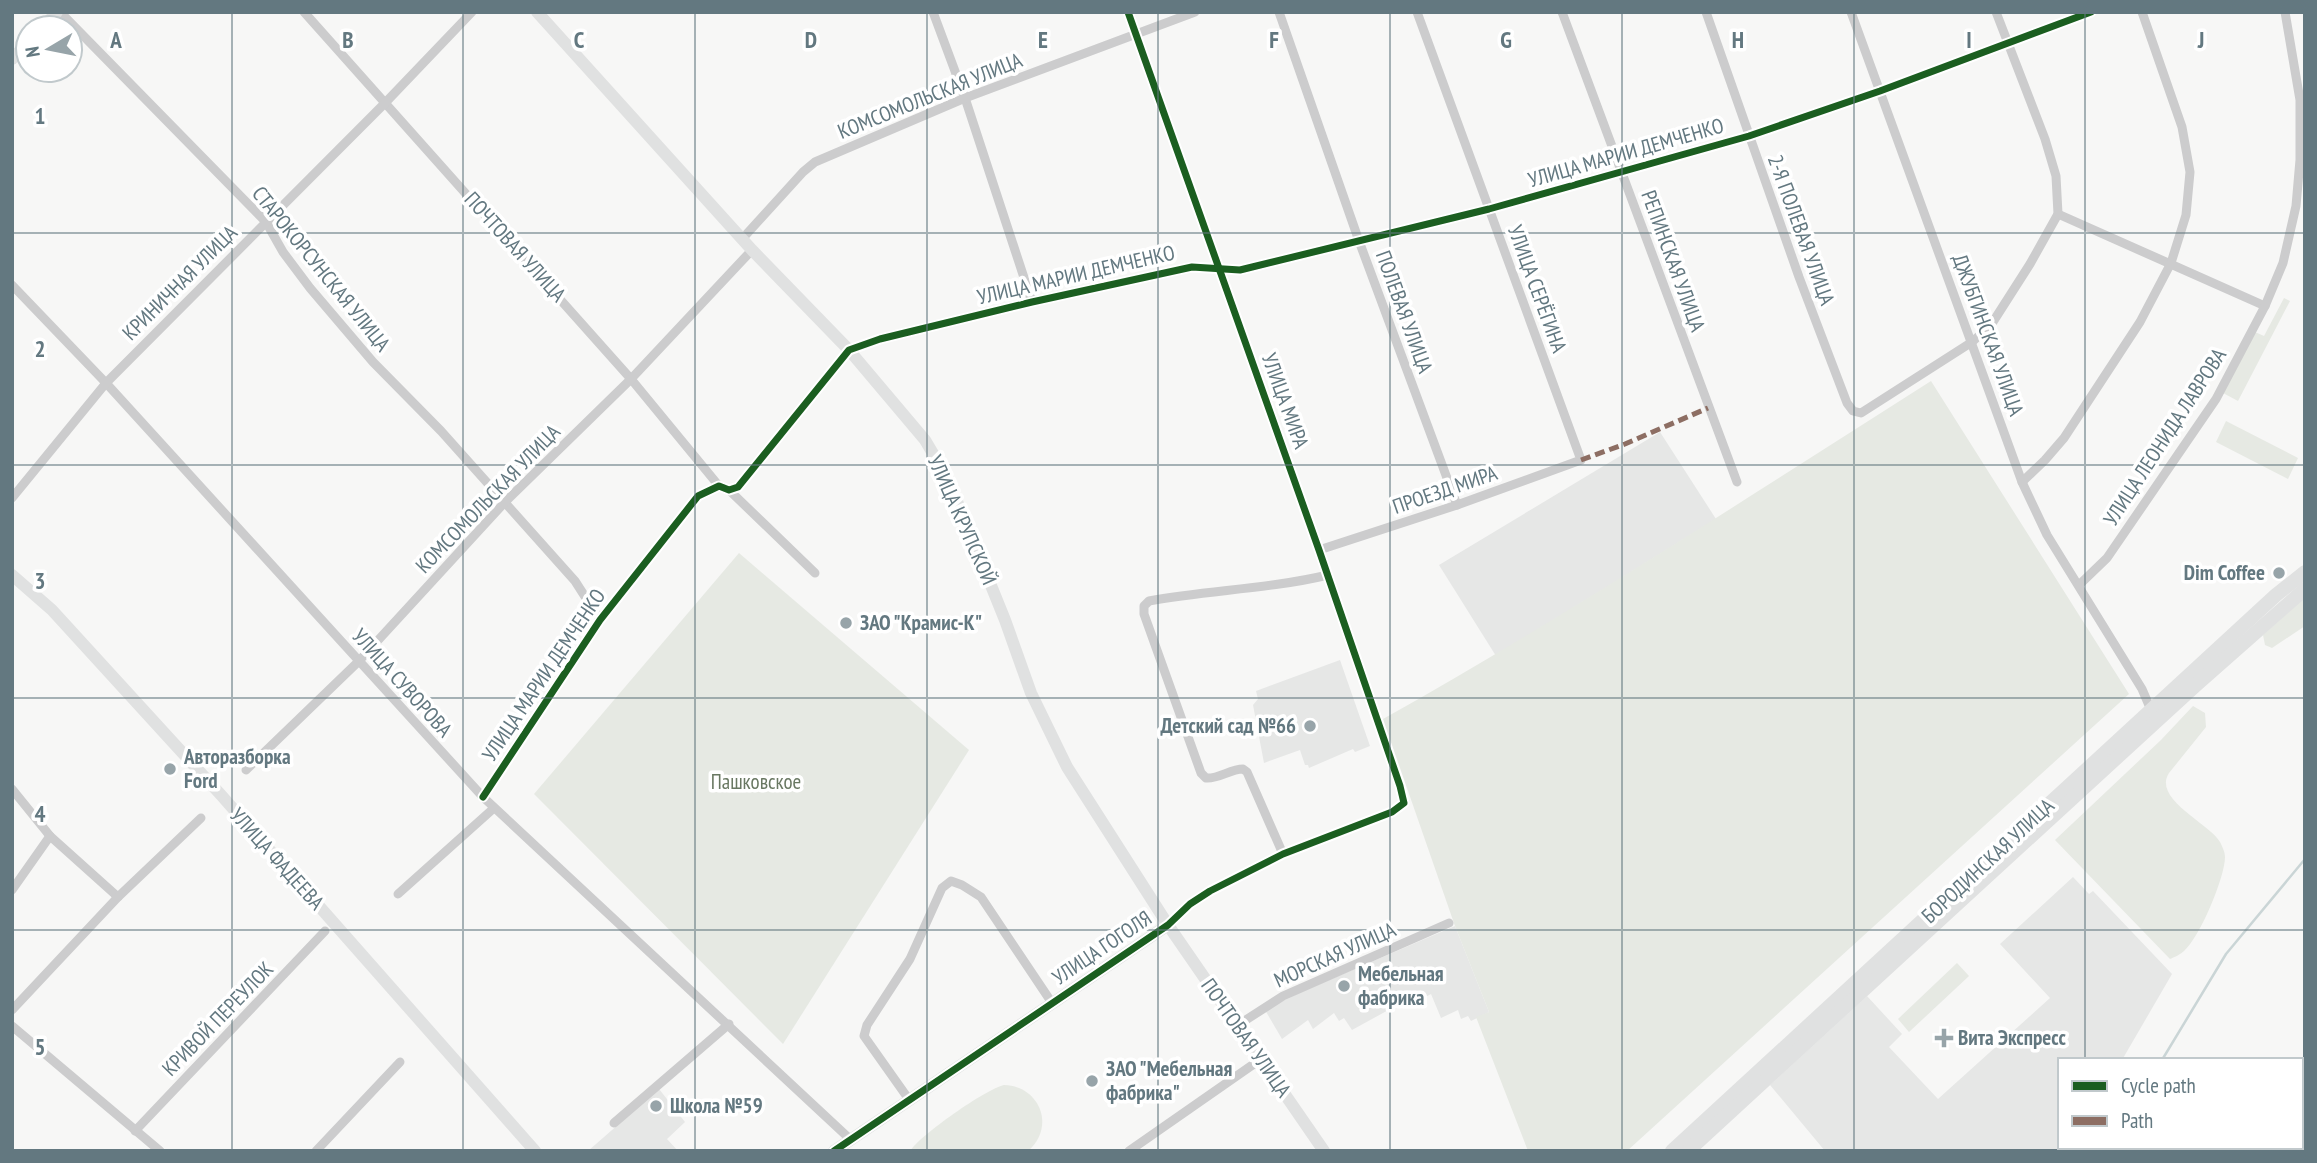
<svg xmlns="http://www.w3.org/2000/svg" width="2317" height="1163" font-family="'PT Sans Narrow',sans-serif">
	<style>
		.built { fill: #e6e7e6 }
		.green { fill: #e6e9e3 }
		.lines { fill: none; stroke-linecap: round; stroke-linejoin: round }
		.stream { stroke: #cad5d6; stroke-width: 2.5 }
		.street { stroke: #cccccd; stroke-width: 9 }
		.secondary { stroke: #e0e1e1; stroke-width: 12 }
		.primary { stroke: #e0e1e1; stroke-width: 14 }
		.quiet { stroke: #8d6e63; stroke-width: 5; stroke-dasharray: 10 5; stroke-linecap: butt }
		.cycleway-casing { stroke: #fff; stroke-width: 11 }
		.cycleway { stroke: #1b5e20; stroke-width: 7 }
		.grid { fill: none; stroke: #637880; stroke-width: 2; stroke-opacity: 0.55 }
		.poi-dot { fill: #97a4a9; stroke: #fff; stroke-width: 2.5 }
		.labels { text-anchor: middle; stroke-width: 7; stroke-linejoin: round; paint-order: stroke }
		.street-label { font-size: 21px; fill: #637880; stroke: #fff }
		.poi-label { font-size: 21px; font-weight: bold; fill: #637880; stroke: #fff; text-anchor: start }
		.park-label { font-size: 21px; fill: #697862; stroke: #fff }
		.grid-label { font-size: 23px; text-anchor: middle; font-weight: bold; fill: #637880; stroke: #fff; stroke-width: 7; stroke-linejoin: round; paint-order: stroke }
	</style>
	<rect width="100%" height="100%" fill="#f7f7f6"/>
	<g class="built">
		<polygon points="1660,432 1716,519 1496,656 1439,565"/>
		<polygon points="1340,660 1370,746 1355,752 1353,749 1309,768 1308,765 1305,765 1300,750 1264,763 1253,705 1258,699 1256,691"/>
		<polygon points="2073,877 2089,894 2093,891 2172,974 2122,1060 2060,1060 2060,1147 2116,1147 2116,1151 1825,1151 1770,1085 1867,996 1902,1034 1889,1047 1938,1099 2050,998 2000,944"/>
		<polygon points="1455,926 1489,1012 1471,1021 1468,1016 1461,1019 1458,1010 1441,1018 1431,994 1407,1007 1403,1002 1352,1030 1344,1018 1339,1021 1334,1013 1313,1029 1308,1020 1282,1039 1265,1010 1301,992"/>
		<polygon points="659,1089 685,1122 667,1139 678,1151 588,1151"/>
	</g>
	<g class="green">
		<polygon points="2284,298 2290,301 2238,401 2223,393 2255,332 2264,336"/>
		<path d="M1931 381 2129 694 1627 1151H1528L1476 1017 1489 1012 1455 926 1383 719C1570 614 1750 496 1931 381Z"/>
		<polygon points="2226,421 2298,458 2288,479 2216,442"/>
		<polygon points="739,553 969,750 783,1044 534,794"/>
		<polygon points="2305,597 2305,626 2272,648 2265,645 2263,635"/>
		<path d="M2193 706 2205 713 2206 727 2169 773C2152 799 2210 824 2220 842 2222 846 2225 852 2225 857 2225 877 2200 937 2184 951 2181 954 2175 957 2170 959L2055 840 2161 740Z"/>
		<polygon points="1957,963 1969,976 1909,1032 1898,1019"/>
		<path d="M1004 1085C1040 1086 1056 1127 1028 1151H910C920 1135 986 1089 1004 1085Z"/>
	</g>
	<g class="lines">
		<g class="stream">
			<polyline points="2162,1060 2226,954 2305,859"/>
			<polyline points="2136,1151 2137,1147"/>
		</g>
		<g class="street">
			<polyline points="60,12 266,222 283,252 310,288 373,362 441,431 575,581 600,620"/>
			<polyline points="304,12 631,379 719,486"/>
			<polyline points="933,12 965,98 1032,302"/>
			<polyline points="1128,12 1319,550 1400,786 1404,803 1392,812 1283,854 1210,891 1190,904 1168,925"/>
			<polyline points="1279,12 1359,241 1457,505"/>
			<polyline points="1562,12 1737,482"/>
			<polyline points="1706,12 1799,277 1847,403 1853,411 1861,413 1972,342 1991,325 2030,264 2058,214 2056,176 2045,139 1996,12"/>
			<polyline points="1851,12 2022,482 2047,535 2142,689 2151,710"/>
			<polyline points="2058,214 2265,306"/>
			<polyline points="743,238 803,172 815,162 965,98 1195,12"/>
			<polyline points="12,285 106,383 483,797 851,1140"/>
			<polyline points="2022,482 2045,460 2064,438 2140,322 2171,263 2186,215 2190,172 2182,127 2142,12"/>
			<polyline points="729,490 815,573"/>
			<polyline points="12,498 106,383 386,102 472,12"/>
			<polyline points="1319,550 1457,505 1581,460 1417,12"/>
			<polyline points="2079,585 2107,558 2216,399 2265,306 2283,263 2296,206 2300,160 2300,100 2285,12"/>
			<polyline points="246,770 359,661 505,502 631,379 752,250"/>
			<polyline points="12,789 50,836 118,897"/>
			<polyline points="483,797 600,620 698,496 719,486 729,490 738,487 849,350 880,339 1032,302 1192,267 1240,270 1489,209 1749,136 1880,91 2091,12"/>
			<path d="M1283 854 1247 772 1243 769C1230 769 1219 779 1206 778L1201 773 1144 614V606L1149 601C1209 590 1269 589 1328 575"/>
			<polyline points="12,890 50,836"/>
			<polyline points="398,894 494,808"/>
			<polyline points="12,1010 118,897 201,818"/>
			<polyline points="1238,1025 1283,996 1449,923"/>
			<polyline points="12,1026 160,1151"/>
			<polyline points="910,1101 864,1036 867,1025 910,959 942,888 951,881 962,885 981,897 1052,1003"/>
			<polyline points="614,1123 729,1024"/>
			<polyline points="135,1131 325,931"/>
			<polyline points="316,1151 400,1062"/>
			<polyline points="1129,1151 1261,1059"/>
		</g>
		<g class="secondary">
			<polyline points="537,12 752,250 849,350 925,440 948,479 1005,620 1031,693 1067,767 1168,925 1324,1151"/>
			<polyline points="42,28 57,12"/>
			<polyline points="12,59 28,43"/>
			<polyline points="12,575 52,610 221,795 535,1151"/>
			<polyline points="834,1151 1168,925"/>
		</g>
		<g class="primary">
			<polyline points="1672,1151 2276,595 2305,572"/>
			<polyline points="1688,1151 2196,685 2305,589"/>
		</g>
		<polyline class="quiet" points="1581,460 1625,444 1708,408"/>
		<g class="cycleway-casing">
			<g id="cycleway">
				<polyline points="483,797 600,620 698,496 719,486 729,490 738,487 849,350 880,339 1032,302 1192,267 1240,270 1489,209 1749,136 1880,91 2091,12"/>
				<polyline points="834,1151 1168,925 1190,904 1210,891 1283,854 1392,812 1404,803 1400,786 1319,550 1128,12"/>
			</g>
		</g>
		<use href="#cycleway" class="cycleway"/>
	</g>
	<path class="grid" d="M232 12V1151M463 12V1151M695 12V1151M927 12V1151M1158 12V1151M1390 12V1151M1622 12V1151M1854 12V1151M2085 12V1060M12 233H2305M12 465H2305M12 698H2305M12 930H2305M2085 1147V1151"/>
	<g class="poi-dot">
		<circle cx="2279" cy="573" r="7"/>
		<circle cx="846" cy="623" r="7"/>
		<circle cx="1310" cy="726" r="7"/>
		<circle cx="170" cy="769" r="7"/>
		<circle cx="1344" cy="986" r="7"/>
		<path d="M1940.5 1027.5h7v7h7v7h-7v7h-7v-7h-7v-7h7z"/>
		<circle cx="1092" cy="1081" r="7"/>
		<circle cx="656" cy="1106" r="7"/>
	</g>
	<g class="labels">
		<g class="street-label">
			<text transform="translate(930 96) rotate(-22)" y="7">КОМСОМОЛЬСКАЯ УЛИЦА</text>
			<text transform="translate(1626 153) rotate(-16)" y="7">УЛИЦА МАРИИ ДЕМЧЕНКО</text>
			<text transform="translate(1801 230) rotate(70)" y="7">2-Я ПОЛЕВАЯ УЛИЦА</text>
			<text transform="translate(515 247) rotate(48)" y="7">ПОЧТОВАЯ УЛИЦА</text>
			<text transform="translate(1673 261) rotate(70)" y="7">РЕПИНСКАЯ УЛИЦА</text>
			<text transform="translate(321 269) rotate(51)" y="7">СТАРОКОРСУНСКАЯ УЛИЦА</text>
			<text transform="translate(1076 275) rotate(-13)" y="7">УЛИЦА МАРИИ ДЕМЧЕНКО</text>
			<text transform="translate(180 283) rotate(-45)" y="7">КРИНИЧНАЯ УЛИЦА</text>
			<text transform="translate(1537 289) rotate(70)" y="7">УЛИЦА СЕРЁГИНА</text>
			<text transform="translate(1404 312) rotate(70)" y="7">ПОЛЕВАЯ УЛИЦА</text>
			<text transform="translate(1988 335) rotate(70)" y="7">ДЖУБГИНСКАЯ УЛИЦА</text>
			<text transform="translate(1285 401) rotate(70)" y="7">УЛИЦА МИРА</text>
			<text transform="translate(2165 437) rotate(-57)" y="7">УЛИЦА ЛЕОНИДА ЛАВРОВА</text>
			<text transform="translate(1445 490) rotate(-19)" y="7">ПРОЕЗД МИРА</text>
			<text transform="translate(488 499) rotate(-46)" y="7">КОМСОМОЛЬСКАЯ УЛИЦА</text>
			<text transform="translate(962 520) rotate(66)" y="7">УЛИЦА КРУПСКОЙ</text>
			<text transform="translate(544 675) rotate(-56)" y="7">УЛИЦА МАРИИ ДЕМЧЕНКО</text>
			<text transform="translate(402 683) rotate(48)" y="7">УЛИЦА СУВОРОВА</text>
			<text transform="translate(277 859) rotate(48)" y="7">УЛИЦА ФАДЕЕВА</text>
			<text transform="translate(1988 861) rotate(-43)" y="7">БОРОДИНСКАЯ УЛИЦА</text>
			<text transform="translate(1102 948) rotate(-34)" y="7">УЛИЦА ГОГОЛЯ</text>
			<text transform="translate(1335 955) rotate(-24)" y="7">МОРСКАЯ УЛИЦА</text>
			<text transform="translate(218 1019) rotate(-46)" y="7">КРИВОЙ ПЕРЕУЛОК</text>
			<text transform="translate(1246 1038) rotate(55)" y="7">ПОЧТОВАЯ УЛИЦА</text>
		</g>
		<g class="poi-label">
			<text x="2265" y="580" text-anchor="end">Dim Coffee</text>
			<text x="860" y="630">ЗАО "Крамис-К"</text>
			<text x="1296" y="733" text-anchor="end">Детский сад №66</text>
			<text x="184" y="764">Авторазборка<tspan x="184" dy="24">Ford</tspan></text>
			<text x="1358" y="981">Мебельная<tspan x="1358" dy="24">фабрика</tspan></text>
			<text x="1958" y="1045">Вита Экспресс</text>
			<text x="1106" y="1076">ЗАО "Мебельная<tspan x="1106" dy="24">фабрика"</tspan></text>
			<text x="670" y="1113">Школа №59</text>
		</g>
		<g class="park-label">
			<text x="756" y="789">Пашковское</text>
		</g>
	</g>
	<g class="grid-label">
		<text x="116" y="48">A</text>
		<text x="348" y="48">B</text>
		<text x="579" y="48">C</text>
		<text x="811" y="48">D</text>
		<text x="1043" y="48">E</text>
		<text x="1274" y="48">F</text>
		<text x="1506" y="48">G</text>
		<text x="1738" y="48">H</text>
		<text x="1969" y="48">I</text>
		<text x="2201" y="48">J</text>
		<text x="40" y="124">1</text>
		<text x="40" y="357">2</text>
		<text x="40" y="589">3</text>
		<text x="40" y="822">4</text>
		<text x="40" y="1055">5</text>
	</g>
	<rect width="2317" height="1163" fill="none" stroke="#637880" stroke-width="28"/>
	<rect x="2058" y="1058" width="245" height="91" fill="#ffffff" stroke="#c1c9cc" stroke-width="2"/>
	<rect x="2072" y="1081" width="35" height="10" fill="#1b5e20" stroke="#c1c9cc" stroke-width="2"/>
	<text x="2121" y="1093" font-size="21" fill="#637880">Cycle path</text>
	<rect x="2072" y="1116" width="35" height="10" fill="#8d6e63" stroke="#c1c9cc" stroke-width="2"/>
	<text x="2121" y="1128" font-size="21" fill="#637880">Path</text>
	<g transform="translate(49 49) rotate(260)"><circle r="33" fill="#ffffff" stroke="#c1c9cc" stroke-width="2"/>
	<path d="M0-5L12 26L0 18L-12 26Z" fill="#97a4a9"/>
	<text y="-10" font-size="19" font-weight="bold" text-anchor="middle" fill="#637880">N</text>
	</g>
</svg>
